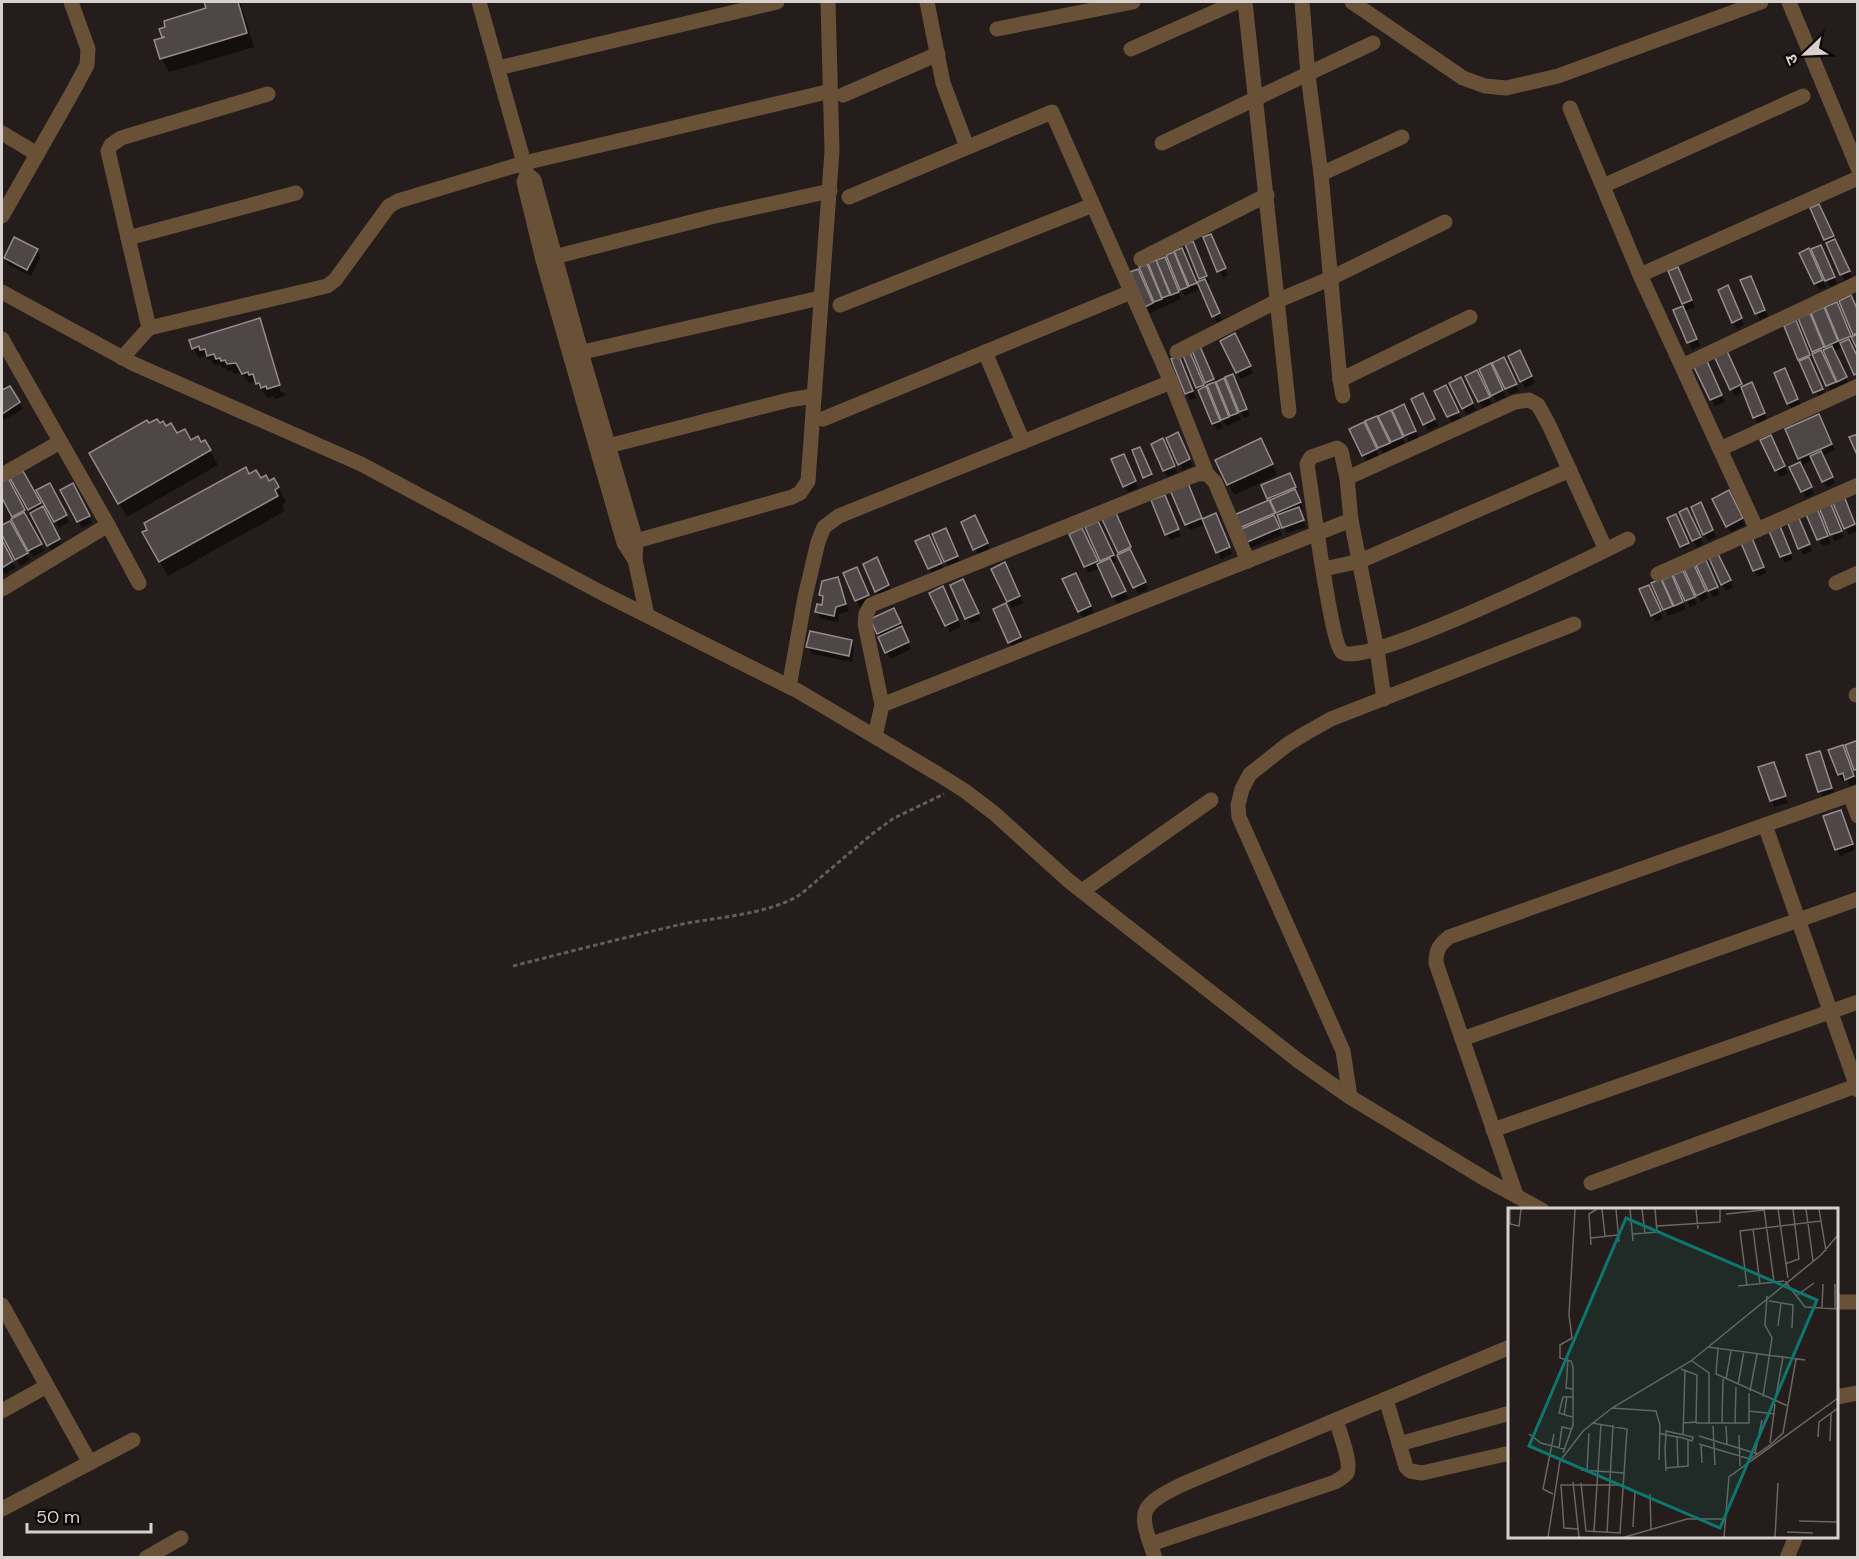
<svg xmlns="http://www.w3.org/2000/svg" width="1859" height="1559" font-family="'DM Sans','Noto Sans Devanagari',sans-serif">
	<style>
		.shadow { fill: #0007; fill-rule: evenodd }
		.building { fill: #4f4647; stroke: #978c8d; stroke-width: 1.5 }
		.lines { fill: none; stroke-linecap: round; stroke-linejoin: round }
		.path { stroke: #635d5b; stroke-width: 3; stroke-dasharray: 4.5 3; stroke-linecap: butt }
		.minor { stroke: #695137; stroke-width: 15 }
		.inset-road { fill: none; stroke: #6b6563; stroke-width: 1.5 }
		.view { fill: #0f766e; fill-opacity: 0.15; stroke: #0f766e; stroke-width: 3 }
		.inset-edge { fill: none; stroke: #d6d1cf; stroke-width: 3 }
	</style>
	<rect width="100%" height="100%" fill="#241d1b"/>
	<g class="shadow">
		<polygon points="205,2 240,2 254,47 169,72 161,58 164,39 161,30 208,9"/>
		<polygon points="1812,209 1822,213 1852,278 1845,281"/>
		<polygon points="1205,238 1214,242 1228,275 1223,278"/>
		<polygon points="1187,245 1196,249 1210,283 1207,284 1222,320 1217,323 1202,288 1185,296 1182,290 1168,256 1182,250 1197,284 1202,282"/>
		<polygon points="37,250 41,256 31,276 9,265 5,258"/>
		<polygon points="1813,250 1824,253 1837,284 1830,287"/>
		<polygon points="1801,253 1812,257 1826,287 1819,290"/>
		<polygon points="1164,259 1181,299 1150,313 1146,306 1141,277 1146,286 1148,285 1141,268"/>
		<polygon points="1670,272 1681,275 1695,307 1685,311 1700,346 1692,349 1675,311 1685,306"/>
		<polygon points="1754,284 1768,316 1760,320 1756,313"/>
		<polygon points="1731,293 1744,325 1737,329 1733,322"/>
		<path d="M1837 304 1852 338 1856 337 1854 334 1858 312V348L1855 342 1850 344 1858 359V378L1843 347 1834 351 1849 384 1831 392 1800 319 1813 322 1825 351 1829 349 1813 313ZM1826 354 1830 365 1828 366 1823 356Z"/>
		<polygon points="259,320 264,329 261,329 281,393 284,392 285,396 275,399 273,396 268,398 261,389 274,386 273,383 260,386 260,388 254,382 249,383 242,373 234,374 231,370 228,371 226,368 223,369 220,364 214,365 211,359 208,360 206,356 199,358 193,348"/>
		<polygon points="1799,329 1813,361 1810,362 1825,395 1819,398 1799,359"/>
		<polygon points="1238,342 1253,373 1241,379 1237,372"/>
		<polygon points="1189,352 1209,395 1223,428 1217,430 1197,387"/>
		<polygon points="1202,353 1215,383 1223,380 1227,386 1241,420 1226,426 1223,419 1207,382"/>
		<polygon points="1510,356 1523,358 1535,383 1525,388"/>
		<polygon points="1730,359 1743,388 1755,391 1767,420 1758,424 1744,391 1735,396 1731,389"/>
		<polygon points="1173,360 1182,364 1196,398 1190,400"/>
		<polygon points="1494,364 1508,365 1519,391 1510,395"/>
		<polygon points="1696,368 1710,370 1725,402 1715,406"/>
		<polygon points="1494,372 1506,397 1496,401 1493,395"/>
		<polygon points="1788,376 1801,405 1792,409 1788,403"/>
		<polygon points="1480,378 1492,404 1483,408 1479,402"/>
		<polygon points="1236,382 1250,416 1244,418 1241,411"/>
		<polygon points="1464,385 1476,410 1467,415 1463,408"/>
		<polygon points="10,388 23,409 4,420 2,416 2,393"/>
		<polygon points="1436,392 1449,393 1461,419 1452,423"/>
		<polygon points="1413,399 1426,401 1438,426 1428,431"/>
		<polygon points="1403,406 1419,438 1409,442 1402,428 1400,429 1405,444 1383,454 1367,422"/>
		<polygon points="1822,422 1835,450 1822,456 1835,483 1827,487 1813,460 1801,466 1814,494 1806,498 1791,467 1802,462 1800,458"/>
		<polygon points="1351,430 1367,430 1379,456 1367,462"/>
		<polygon points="176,435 201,444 205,442 218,465 127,517 91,453"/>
		<polygon points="1181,440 1193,466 1183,470 1180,464"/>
		<polygon points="1774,443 1788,473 1780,477 1776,470"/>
		<polygon points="1166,447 1177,473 1168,477 1164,470"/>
		<polygon points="1139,449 1152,477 1146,479 1145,477"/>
		<polygon points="1266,451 1277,475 1234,495 1217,461"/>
		<polygon points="1127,462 1138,488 1128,492 1124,486"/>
		<polygon points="23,473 63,546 52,552 12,479"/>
		<polygon points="249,475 269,483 274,480 286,502 282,504 285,511 168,576 144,533"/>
		<polygon points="7,480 44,551 33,557 2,495 2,483"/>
		<polygon points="1293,482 1303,509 1299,511 1306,527 1287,533 1274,504 1270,505 1282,535 1250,548 1236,516 1270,502 1268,498"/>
		<polygon points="49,485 69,522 59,528 38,490"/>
		<polygon points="72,485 92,523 82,528 62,491"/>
		<polygon points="1191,491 1203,520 1219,522 1232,554 1221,559 1206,524 1190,530 1186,524"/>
		<polygon points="1733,499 1745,525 1731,532 1727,526"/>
		<polygon points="1168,503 1181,536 1170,540 1167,534"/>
		<polygon points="1847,504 1858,531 1849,535 1846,528"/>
		<polygon points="1693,507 1704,510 1716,537 1708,541"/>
		<polygon points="1833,511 1844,537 1835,541 1832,534"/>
		<polygon points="1807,513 1820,516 1831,543 1822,546"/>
		<polygon points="1675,516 1689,546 1683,549 1669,519"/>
		<polygon points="1691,517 1703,544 1697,547 1693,540"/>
		<polygon points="1104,520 1119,522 1148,589 1138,594"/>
		<polygon points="2,521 4,526 10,523 30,560 20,566 2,533"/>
		<polygon points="978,524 990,550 979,555 975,549"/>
		<polygon points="1801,524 1812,551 1803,555 1800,548"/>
		<polygon points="1087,528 1101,530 1116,562 1112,564 1128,598 1117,603 1100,568 1089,573 1071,535 1085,536 1098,565 1103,563"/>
		<polygon points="1782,533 1793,559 1785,563 1781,556"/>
		<polygon points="934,535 949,536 961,563 949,568"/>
		<polygon points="2,542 16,568 5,574 2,568"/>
		<polygon points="917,542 933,543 944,570 933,575"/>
		<polygon points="1755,547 1766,573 1758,577 1754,570"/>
		<polygon points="1722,562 1733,587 1726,591 1722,584"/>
		<polygon points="880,566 892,592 880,597 877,591"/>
		<polygon points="1698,566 1709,569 1720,594 1713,597"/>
		<polygon points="1008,571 1023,603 1012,608 1008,601"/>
		<polygon points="1697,573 1708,598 1701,602 1698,595"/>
		<polygon points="860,575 872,602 860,607 856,600"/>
		<polygon points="1675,576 1686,579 1697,604 1690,607"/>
		<polygon points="1671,577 1686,609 1668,616 1653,584"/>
		<polygon points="837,578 849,611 839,614 838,622 821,619 817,612 823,607 824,600 821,595"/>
		<polygon points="1079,581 1094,613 1083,618 1079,611"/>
		<polygon points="966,588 981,620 970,624 967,618"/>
		<polygon points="931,593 946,595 961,627 950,632"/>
		<polygon points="1652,593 1663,618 1656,622 1652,615"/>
		<polygon points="1009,611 1024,643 1013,648 1010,642"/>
		<polygon points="897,616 911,649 890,659 872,619"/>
		<polygon points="851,641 854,648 852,662 812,654 808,647"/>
		<polygon points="1819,753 1835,795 1823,798 1808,756"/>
		<polygon points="1846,753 1857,783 1850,786 1847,780 1843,781 1839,775"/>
		<polygon points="1773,763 1788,803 1775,807 1760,768"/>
		<polygon points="1844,819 1855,850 1840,856 1837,849"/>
	</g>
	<g class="building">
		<polygon points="204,2 238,2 247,33 160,59 154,40 165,37 162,37 159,29 165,27 164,21 206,8"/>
		<polygon points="1819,204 1834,236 1824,240 1810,208"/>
		<polygon points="1211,234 1226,268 1217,272 1203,237"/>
		<polygon points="14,237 38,249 27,270 4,258"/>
		<polygon points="1835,239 1850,271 1840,275 1826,243"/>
		<polygon points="1193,241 1207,276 1199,279 1185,244"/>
		<polygon points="1821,245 1835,277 1825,281 1811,249"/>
		<polygon points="1182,248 1197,283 1189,286 1174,251"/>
		<polygon points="1809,248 1823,280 1814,284 1799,253"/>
		<polygon points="1174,252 1188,287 1180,290 1166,255"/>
		<polygon points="1165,257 1179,292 1171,295 1156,260"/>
		<polygon points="1156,260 1170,295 1162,298 1148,263"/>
		<polygon points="1147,264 1162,299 1154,302 1139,267"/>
		<polygon points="1678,267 1692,300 1682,304 1668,271"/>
		<polygon points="1138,269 1153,303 1145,307 1130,272"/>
		<polygon points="1751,276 1765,310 1755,314 1740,280"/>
		<polygon points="1205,279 1220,313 1212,317 1197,282"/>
		<polygon points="1728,285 1742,318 1732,323 1718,290"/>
		<polygon points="1851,295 1858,311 1858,333 1853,335 1839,301"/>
		<polygon points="1837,302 1851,336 1839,341 1825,307"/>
		<polygon points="1683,306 1697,339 1687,343 1673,310"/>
		<polygon points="1824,307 1838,341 1825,347 1811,313"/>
		<polygon points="1810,313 1824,347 1812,352 1798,318"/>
		<polygon points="260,318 280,385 267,389 266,386 261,388 259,383 256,384 253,374 249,375 248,372 242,374 236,363 227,364 225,360 221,361 220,358 216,359 214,354 207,356 205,349 200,350 199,346 192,349 189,340"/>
		<polygon points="1796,320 1810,355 1798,360 1784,326"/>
		<polygon points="1235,333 1251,366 1236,373 1220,341"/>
		<polygon points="1858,334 1858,351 1851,337"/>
		<polygon points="1849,339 1858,358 1858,373 1854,375 1840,343"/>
		<polygon points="1199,344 1214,379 1205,383 1191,348"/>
		<polygon points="1832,346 1847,377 1837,382 1823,350"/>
		<polygon points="1189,350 1204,385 1196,388 1182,353"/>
		<polygon points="1520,350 1532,376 1520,382 1508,356"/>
		<polygon points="1821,350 1836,382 1826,386 1812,354"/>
		<polygon points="1727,351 1742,384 1730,390 1714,356"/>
		<polygon points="1179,356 1193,391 1185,394 1171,359"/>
		<polygon points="1504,357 1517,384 1505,389 1492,363"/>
		<polygon points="1809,357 1823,389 1813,393 1799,361"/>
		<polygon points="1707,361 1722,395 1710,400 1694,367"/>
		<polygon points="1491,363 1503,390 1491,396 1479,369"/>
		<polygon points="1785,368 1798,399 1787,404 1774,373"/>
		<polygon points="1477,370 1490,397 1478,402 1465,376"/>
		<polygon points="1233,374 1247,409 1239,412 1225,377"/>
		<polygon points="1461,377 1473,403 1462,409 1449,383"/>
		<polygon points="1224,378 1238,413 1230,416 1216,382"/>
		<polygon points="1215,382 1229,417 1221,420 1207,385"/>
		<polygon points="1752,382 1765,413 1753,418 1741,387"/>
		<polygon points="1446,385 1459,412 1447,417 1434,391"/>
		<polygon points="10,386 20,402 2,414 2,390"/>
		<polygon points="1206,386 1220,421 1212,424 1198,390"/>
		<polygon points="1423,393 1435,419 1423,425 1411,399"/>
		<polygon points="1404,404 1416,431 1404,436 1392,410"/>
		<polygon points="1391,410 1403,437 1391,442 1378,416"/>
		<polygon points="1819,414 1832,444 1798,459 1785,429"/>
		<polygon points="1377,416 1390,443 1378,448 1365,421"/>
		<polygon points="157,419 160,423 163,421 166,426 171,423 177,433 185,429 191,440 198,436 201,442 205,440 211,450 118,504 89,453 147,420 149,423"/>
		<polygon points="1364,422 1377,449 1362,456 1349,429"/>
		<polygon points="1178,432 1190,459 1178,465 1166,438"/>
		<polygon points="1858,434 1858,457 1849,437"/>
		<polygon points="1771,435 1785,466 1775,471 1760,440"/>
		<polygon points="1163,438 1175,466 1163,471 1151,444"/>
		<polygon points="1261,438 1273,464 1227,485 1215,460"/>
		<polygon points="1140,447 1152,474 1143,478 1132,450"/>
		<polygon points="1821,451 1833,477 1822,482 1810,456"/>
		<polygon points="1124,454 1136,481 1123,487 1111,459"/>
		<polygon points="1800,462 1812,487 1801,492 1789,467"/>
		<polygon points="246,467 249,474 256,470 261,478 266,475 269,481 274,478 279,487 275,490 278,496 159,562 142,532 147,530 144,523"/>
		<polygon points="23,471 41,503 28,510 10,478"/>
		<polygon points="1290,473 1296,487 1267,499 1261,485"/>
		<polygon points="8,478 25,510 12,517 2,498 2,481"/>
		<polygon points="50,483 67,515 54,522 36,490"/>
		<polygon points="73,483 90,516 77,522 60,490"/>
		<polygon points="1188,483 1202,518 1185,525 1170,490"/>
		<polygon points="1295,489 1301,502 1276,513 1270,500"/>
		<polygon points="1729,490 1743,518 1726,527 1712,499"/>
		<polygon points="1165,495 1179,529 1165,535 1151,500"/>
		<polygon points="1844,496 1855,524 1844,529 1832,501"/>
		<polygon points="1269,500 1275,513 1239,528 1234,515"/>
		<polygon points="1701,502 1713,530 1703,535 1691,507"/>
		<polygon points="1830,502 1842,531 1830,535 1819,507"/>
		<polygon points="43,506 60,539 47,546 30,513"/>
		<polygon points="1299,507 1304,520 1282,528 1277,515"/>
		<polygon points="1687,508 1701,537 1692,541 1679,512"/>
		<polygon points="1817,508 1828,536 1817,540 1805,512"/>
		<polygon points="24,512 42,544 28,551 11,519"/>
		<polygon points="1116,513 1131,547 1118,553 1102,519"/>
		<polygon points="1216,513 1230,547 1216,553 1202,519"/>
		<polygon points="1676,514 1689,543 1680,547 1667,518"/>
		<polygon points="975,515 988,543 973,550 961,522"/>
		<polygon points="1274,515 1280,528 1245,543 1239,530"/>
		<polygon points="1798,516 1810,544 1798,549 1787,521"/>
		<polygon points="10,521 28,553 15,560 2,535 2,525"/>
		<polygon points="1098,521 1114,555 1100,561 1085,527"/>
		<polygon points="1779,524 1791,553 1780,557 1768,529"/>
		<polygon points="946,528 958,556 944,562 932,534"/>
		<polygon points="1082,528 1098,561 1084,567 1069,534"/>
		<polygon points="929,535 942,563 928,569 915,541"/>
		<polygon points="1752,538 1764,567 1753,571 1741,543"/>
		<polygon points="2,540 13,561 2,568"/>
		<polygon points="1130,549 1146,582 1133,588 1117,555"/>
		<polygon points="1718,554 1731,580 1721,585 1709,558"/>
		<polygon points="877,557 889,585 875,592 863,564"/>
		<polygon points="1110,558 1126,591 1112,597 1097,564"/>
		<polygon points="1706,560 1718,587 1708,591 1696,565"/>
		<polygon points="1005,562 1020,596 1007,602 991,569"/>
		<polygon points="1694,565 1706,591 1696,596 1684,569"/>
		<polygon points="857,567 869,595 855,601 843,573"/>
		<polygon points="1683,571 1695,597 1685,601 1673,575"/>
		<polygon points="1076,573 1091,606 1078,612 1062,579"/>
		<polygon points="1672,575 1683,602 1674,606 1662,580"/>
		<polygon points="838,577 846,604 836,607 834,616 815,612 817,604 822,605 823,596 819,595 822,581"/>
		<polygon points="963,579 979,613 965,619 950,585"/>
		<polygon points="1661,579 1673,606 1663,610 1651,583"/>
		<polygon points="1649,585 1661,611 1651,616 1639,589"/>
		<polygon points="943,586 958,620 945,626 929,593"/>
		<polygon points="1006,603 1021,637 1008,643 993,609"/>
		<polygon points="894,608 901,623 877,634 870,619"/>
		<polygon points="902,626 909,642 885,653 878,637"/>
		<polygon points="810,631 852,640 849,656 806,647"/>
		<polygon points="1858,740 1858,769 1854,770 1845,745"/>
		<polygon points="1843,745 1854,776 1845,780 1843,773 1838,775 1828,750"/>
		<polygon points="1820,751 1832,788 1818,792 1806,755"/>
		<polygon points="1774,762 1786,796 1770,801 1758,767"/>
		<polygon points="1841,810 1853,844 1835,850 1823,816"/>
	</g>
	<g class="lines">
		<path class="path" d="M513 966C568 952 623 938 678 925 715 917 769 915 801 894L872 834 894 818 944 794"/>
		<g class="minor">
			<polyline points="479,2 524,163 527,174 524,182 543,260 624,543 635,560"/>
			<polyline points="927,2 943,83 967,147"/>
			<polyline points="1245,2 1289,411"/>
			<polyline points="1302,2 1308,75 1321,174 1340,380 1343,396"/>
			<polyline points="1352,2 1463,78 1485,86 1506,88 1558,76 1761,2"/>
			<polyline points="1789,2 1858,168"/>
			<polyline points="997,29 1133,2"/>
			<polyline points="1131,49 1237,2"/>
			<polyline points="498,68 777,2"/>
			<polyline points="843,95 938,54"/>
			<polyline points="1570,108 1640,275 1757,530"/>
			<polyline points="2,133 37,154"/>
			<polyline points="1162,143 1373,43"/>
			<polyline points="527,174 534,180 581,352 636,541 635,560 647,615"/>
			<polyline points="1321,174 1402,137"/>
			<polyline points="1603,186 1803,96"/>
			<polyline points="849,197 1052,112 1171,382 1207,474"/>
			<polyline points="2,216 72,93 87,65 88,49 71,2"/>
			<polyline points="128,238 296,193"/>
			<polyline points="546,259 711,217 830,191"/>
			<polyline points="1141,259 1267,195"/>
			<polyline points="1640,275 1858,178"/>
			<polyline points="2,292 134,364 361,464 602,593 798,691 938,774 965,791 995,814 1069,881 1300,1062 1350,1097 1487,1180 1542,1210"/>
			<polyline points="840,305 1093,205"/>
			<polyline points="149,328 108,151 111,145 121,138 268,94"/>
			<polyline points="2,339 108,525 139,583"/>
			<polyline points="985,352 1023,442"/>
			<polyline points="1177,352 1279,300 1329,279 1445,222"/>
			<polyline points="574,354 820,298"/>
			<polyline points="122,358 149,328 327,286 335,280 389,206 398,201 524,163 831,91"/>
			<polyline points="1682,366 1858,283"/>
			<polyline points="1340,380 1470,317"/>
			<polyline points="823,419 1131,292"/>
			<polyline points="600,448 789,400 813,396"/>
			<polyline points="1720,449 1858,386"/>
			<polyline points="2,475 60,442"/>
			<polyline points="1347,478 1515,402 1529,400 1538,405 1549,425 1606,550"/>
			<polyline points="636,541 792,497 800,493 808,481 832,151 828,2"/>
			<polyline points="1324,569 1360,561 1570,470"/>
			<polyline points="1658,574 1858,485"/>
			<polyline points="1836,583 1858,573"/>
			<polyline points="2,589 108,525"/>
			<polyline points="789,687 805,597 818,542 824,527 839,516 1171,382"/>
			<polyline points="1856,695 1858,695"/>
			<path d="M1384 699 1377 650 1351 520 1347 478 1341 451 1337 448 1311 457 1307 464C1311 489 1331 643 1342 652 1363 670 1594 556 1628 539"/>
			<polyline points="882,705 1351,520"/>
			<polyline points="875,736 882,705 865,624 866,614 871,605 1197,474 1207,474 1215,482 1248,561"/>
			<polyline points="1850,795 1858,816"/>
			<polyline points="1765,825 1858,1090"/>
			<polyline points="1082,891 1211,800"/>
			<polyline points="1462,1039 1858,899"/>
			<polyline points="1350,1097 1343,1051 1239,817 1238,805 1242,789 1250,774 1288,744 1306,733 1331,719 1574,624"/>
			<polyline points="1493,1130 1858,1002"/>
			<polyline points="1591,1183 1856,1086"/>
			<path d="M1516 1195 1436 963C1436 950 1439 945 1449 937L1858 792"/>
			<polyline points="1836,1302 1858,1302"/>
			<polyline points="2,1305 90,1463"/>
			<polyline points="1836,1397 1858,1393"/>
			<polyline points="1386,1399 1406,1467 1410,1471 1422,1473 1510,1453"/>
			<polyline points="2,1411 47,1386"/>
			<polyline points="1399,1444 1510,1413"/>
			<polyline points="2,1509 133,1440"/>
			<path d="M1151 1544 1335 1482C1340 1479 1344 1477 1347 1473 1352 1463 1339 1431 1336 1420"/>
			<polyline points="146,1558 181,1538"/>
			<path d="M1155 1558C1139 1511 1136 1507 1183 1484L1510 1347"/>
			<polyline points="1787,1558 1796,1536"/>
		</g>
	</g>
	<g transform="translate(1508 1208)">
		<rect width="330" height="330" fill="#241d1b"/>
		<path class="inset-road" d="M2 1V16L11 18 13 1M94 1 97 28M108 1 111 34M122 1 125 33M134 1 137 25M188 1 190 21M256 1 266 74M270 1 280 70M298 1 305 53M311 1 318 43M218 6 256 2M149 18 212 14V1M245 21 252 76M125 26 149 24 147 1M83 30 110 27M83 37 81 6 89 1M277 56 291 51 285 1M277 73 297 99 330 101M230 78 276 73M239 78 232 23 313 13M288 88 306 75M261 93 285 97 284 120M314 100 315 76M327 101V76M270 118 273 95M200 139 297 152M210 141 208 166 280 198M60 152 58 180 65 181M184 153 201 165V215M173 161 189 167 188 214 175 215M218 171 223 143M230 177 236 143M242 183 249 146M255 189 264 130 257 117 259 88M267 194 275 149M104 200 148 203 152 217 151 252M241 203 267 206M56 208 59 188M64 209 51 205 55 189H65M188 215H241V185M214 215 215 171M227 215 228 179M205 218 207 257M218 218 219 237M151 225 158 227 175 230 184 233 185 229 158 223V227L157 241 158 263M21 226 33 235 56 241M175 227 177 163M231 227 232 258M191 228 250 246M169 229 170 260M310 229 311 214 330 200M322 233 323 206M262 235 267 196M191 236 242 251 262 237 275 225 288 151M193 236 194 255M51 240 54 219 63 221M55 245 65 217V159L63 153 52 150V137L64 130 61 107 67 1M247 245 254 212M158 260 180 258V232M73 262 116 265M79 262 81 225M65 274 71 329M73 275 78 323 112 325 119 221 84 215M45 286 35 281 46 226M142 286 143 321M291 313 330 314M125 319 127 283M70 321 56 320 53 277H115M86 323 93 216M279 324 305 325M99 325 105 217M40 329 52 253 75 223 104 200 183 153 313 47 330 27M117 329 179 311H217M216 329 221 269 330 190M267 329 270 275"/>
		<path class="view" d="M118 10 309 92 212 320 21 238Z"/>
		<rect width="330" height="330" class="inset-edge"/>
	</g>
	<rect width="1859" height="1559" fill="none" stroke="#d6d1cf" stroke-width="6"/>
	<g transform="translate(1805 54) rotate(247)" stroke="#0b0807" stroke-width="4.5" paint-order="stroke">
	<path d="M0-4.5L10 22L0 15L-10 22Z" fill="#d6d1cf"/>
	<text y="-9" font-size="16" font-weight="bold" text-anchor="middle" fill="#d6d1cf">उ</text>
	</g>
	<path d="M27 1523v9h124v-9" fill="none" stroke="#d6d1cf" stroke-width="3"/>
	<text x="36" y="1523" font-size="18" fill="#d6d1cf" stroke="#0b0807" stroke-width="4.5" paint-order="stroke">50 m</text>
</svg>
